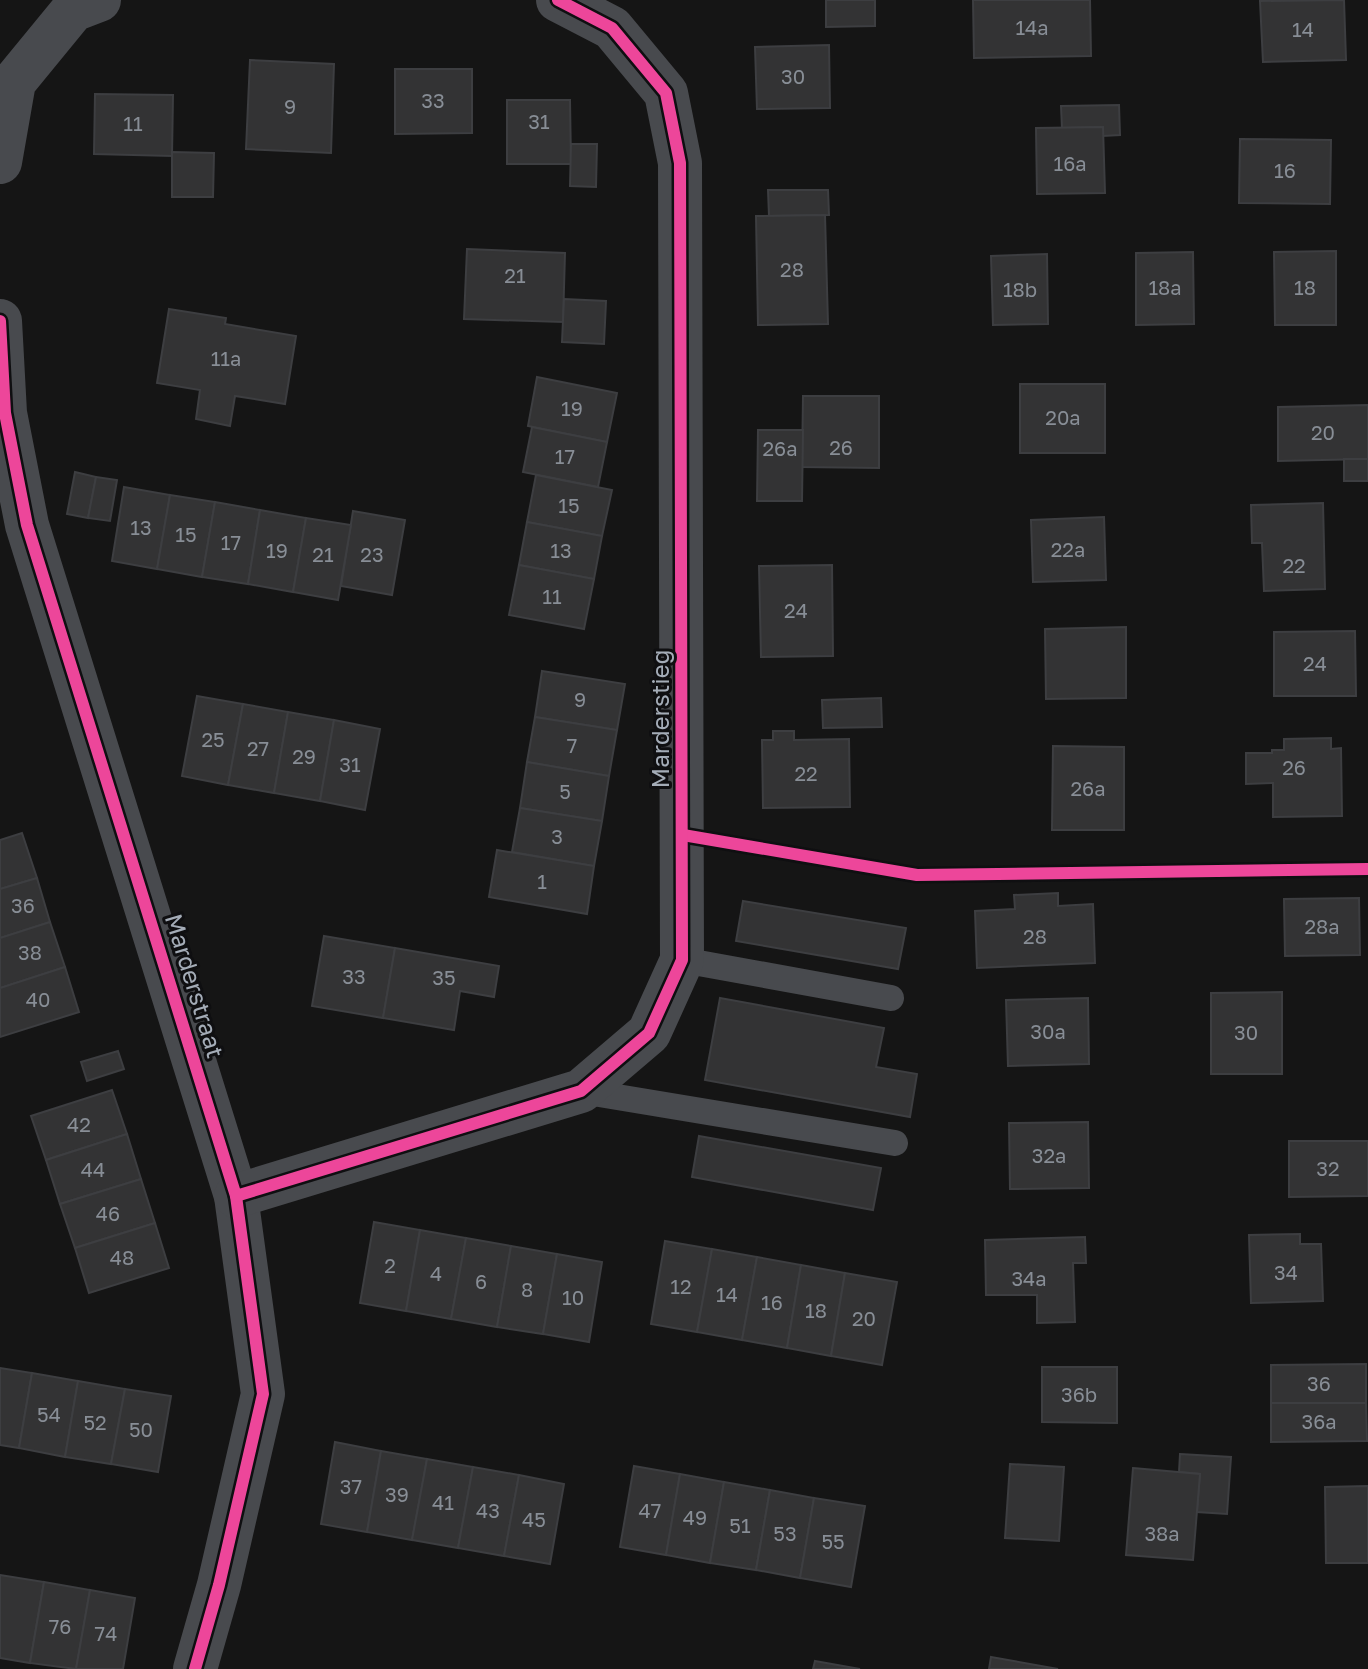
<svg xmlns="http://www.w3.org/2000/svg" width="1368" height="1669" font-family="'Golos Text',sans-serif">
	<style>
		.building { fill: #333334; stroke: #3d3e41; stroke-width: 2 }
		.lines { fill: none; stroke-linecap: round; stroke-linejoin: round }
		.lane { stroke: #484a4e; stroke-width: 26 }
		.street { stroke: #484a4e; stroke-width: 44 }
		.cycleway-casing { stroke: #0f0f11; stroke-width: 17 }
		.cycleway { stroke: #ed469a; stroke-width: 12 }
		.labels { text-anchor: middle; stroke-width: 6; stroke-linejoin: round; paint-order: stroke }
		.number-label { font-size: 20px; fill: #888e96 }
		.street-label { font-size: 24px; fill: #a4acb7; stroke: #0f0f11 }
	</style>
	<rect width="100%" height="100%" fill="#151515"/>
	<g class="building">
		<polygon points="826,0 875,0 875,26 826,27"/>
		<polygon points="973,0 1090,0 1091,56 974,58"/>
		<polygon points="1344,0 1346,60 1263,62 1260,1"/>
		<polygon points="829,45 830,108 757,109 755,47"/>
		<polygon points="250,60 334,64 331,153 246,149"/>
		<polygon points="395,69 472,69 472,133 395,134"/>
		<polygon points="95,94 173,95 172,156 94,154"/>
		<polygon points="507,100 570,100 571,164 507,164"/>
		<polygon points="1119,105 1120,135 1103,136 1103,127 1062,128 1061,106"/>
		<polygon points="1103,127 1105,193 1037,194 1036,128"/>
		<polygon points="1240,139 1331,140 1330,204 1239,203"/>
		<polygon points="571,144 597,144 596,187 570,186"/>
		<polygon points="172,152 214,153 213,197 172,197"/>
		<polygon points="768,190 828,190 829,215 769,216"/>
		<polygon points="825,215 828,324 758,325 756,216"/>
		<polygon points="467,249 565,253 563,322 464,319"/>
		<polygon points="1336,251 1336,325 1275,325 1274,252"/>
		<polygon points="1193,252 1194,324 1136,325 1136,253"/>
		<polygon points="1047,254 1048,324 993,325 991,256"/>
		<polygon points="564,299 606,301 604,344 562,342"/>
		<polygon points="169,309 226,318 225,324 296,336 285,404 235,396 230,426 196,419 200,390 157,383"/>
		<polygon points="537,377 617,393 607,442 528,426"/>
		<rect x="1020" y="384" width="85" height="69"/>
		<polygon points="803,396 879,396 879,468 802,467"/>
		<polygon points="1368,405 1368,459 1278,461 1278,407"/>
		<polygon points="532,427 607,442 598,487 523,472"/>
		<polygon points="758,430 803,430 802,501 757,501"/>
		<rect x="1344" y="459" width="24" height="22"/>
		<polygon points="75,472 96,477 88,518 67,514"/>
		<polygon points="536,475 612,490 602,536 527,522"/>
		<polygon points="96,477 117,480 110,521 88,518"/>
		<polygon points="124,487 170,495 157,569 112,561"/>
		<polygon points="170,495 215,502 202,577 157,569"/>
		<polygon points="215,502 260,510 248,584 202,577"/>
		<polygon points="1323,503 1325,589 1264,591 1262,543 1252,543 1251,505"/>
		<polygon points="260,510 306,518 293,592 248,584"/>
		<polygon points="353,511 405,520 392,595 341,586"/>
		<polygon points="1104,517 1106,580 1033,582 1031,520"/>
		<polygon points="306,518 351,525 338,600 293,592"/>
		<polygon points="527,522 602,536 594,579 519,565"/>
		<polygon points="519,565 594,579 584,629 509,615"/>
		<polygon points="832,565 833,656 761,657 759,566"/>
		<polygon points="1126,627 1126,698 1046,699 1045,629"/>
		<polygon points="1355,631 1356,696 1274,696 1274,632"/>
		<polygon points="542,671 625,684 617,730 535,717"/>
		<polygon points="197,696 243,704 228,785 182,776"/>
		<polygon points="881,698 882,727 823,728 822,700"/>
		<polygon points="243,704 288,712 274,793 228,785"/>
		<polygon points="288,712 334,720 320,801 274,793"/>
		<polygon points="535,717 617,730 609,776 527,762"/>
		<polygon points="334,720 380,729 365,810 320,801"/>
		<polygon points="773,731 794,731 794,740 849,739 850,807 763,808 762,740 773,740"/>
		<polygon points="1331,738 1331,749 1341,748 1342,816 1273,817 1273,783 1246,784 1246,753 1272,753 1272,750 1284,750 1284,739"/>
		<polygon points="1053,746 1124,747 1124,830 1052,830"/>
		<polygon points="527,762 609,776 602,821 520,808"/>
		<polygon points="520,808 602,821 594,866 512,852"/>
		<polygon points="22,833 37,878 0,889 0,840"/>
		<polygon points="497,850 594,866 587,914 489,897"/>
		<polygon points="37,878 50,922 0,938 0,889"/>
		<polygon points="1058,893 1058,906 1093,904 1095,963 977,968 975,911 1015,909 1014,895"/>
		<polygon points="1359,898 1360,955 1285,956 1284,899"/>
		<polygon points="743,901 906,928 898,969 736,941"/>
		<polygon points="50,922 65,967 0,988 0,938"/>
		<polygon points="324,936 395,948 383,1018 312,1006"/>
		<polygon points="395,948 499,966 494,997 460,991 454,1030 383,1018"/>
		<polygon points="65,967 79,1012 0,1037 0,988"/>
		<polygon points="1282,992 1282,1074 1211,1074 1211,993"/>
		<polygon points="720,998 884,1028 876,1067 917,1074 910,1117 705,1080"/>
		<polygon points="1088,998 1089,1064 1008,1066 1006,1000"/>
		<polygon points="118,1051 124,1069 87,1081 81,1062"/>
		<polygon points="112,1090 127,1134 46,1160 31,1116"/>
		<polygon points="1088,1122 1089,1188 1010,1189 1009,1123"/>
		<polygon points="127,1134 141,1179 60,1204 46,1160"/>
		<polygon points="699,1136 881,1168 873,1210 692,1177"/>
		<polygon points="1289,1141 1368,1141 1368,1196 1289,1197"/>
		<polygon points="141,1179 155,1223 75,1248 60,1204"/>
		<polygon points="374,1222 420,1230 406,1311 360,1303"/>
		<polygon points="155,1223 169,1268 89,1293 75,1248"/>
		<polygon points="420,1230 466,1238 451,1319 406,1311"/>
		<polygon points="1300,1234 1300,1244 1321,1244 1323,1301 1251,1303 1249,1235"/>
		<polygon points="1085,1237 1086,1263 1073,1263 1075,1322 1037,1323 1037,1295 986,1295 985,1240"/>
		<polygon points="466,1238 511,1246 497,1327 451,1319"/>
		<polygon points="665,1241 712,1249 697,1332 651,1324"/>
		<polygon points="511,1246 557,1254 543,1334 497,1327"/>
		<polygon points="712,1249 757,1257 742,1340 697,1332"/>
		<polygon points="557,1254 602,1262 589,1342 543,1334"/>
		<polygon points="757,1257 801,1265 787,1348 742,1340"/>
		<polygon points="801,1265 845,1273 831,1356 787,1348"/>
		<polygon points="845,1273 897,1282 882,1365 831,1356"/>
		<polygon points="1366,1364 1366,1403 1271,1403 1271,1365"/>
		<polygon points="1042,1367 1117,1367 1117,1423 1042,1422"/>
		<polygon points="0,1368 32,1373 19,1448 0,1445"/>
		<polygon points="32,1373 78,1381 65,1457 19,1448"/>
		<polygon points="78,1381 125,1389 111,1464 65,1457"/>
		<polygon points="125,1389 171,1396 158,1472 111,1464"/>
		<polygon points="1271,1403 1366,1403 1367,1441 1271,1442"/>
		<polygon points="335,1442 381,1451 367,1532 321,1524"/>
		<polygon points="381,1451 427,1459 412,1540 367,1532"/>
		<polygon points="1180,1454 1231,1457 1227,1514 1197,1512 1200,1474 1179,1472"/>
		<polygon points="427,1459 473,1467 458,1548 412,1540"/>
		<polygon points="1010,1464 1064,1467 1059,1541 1005,1538"/>
		<polygon points="634,1466 680,1474 666,1555 620,1547"/>
		<polygon points="473,1467 519,1475 504,1556 458,1548"/>
		<polygon points="1133,1468 1200,1474 1193,1560 1126,1555"/>
		<polygon points="680,1474 724,1482 710,1563 666,1555"/>
		<polygon points="519,1475 564,1484 550,1564 504,1556"/>
		<polygon points="724,1482 770,1490 756,1570 710,1563"/>
		<polygon points="1368,1486 1368,1563 1326,1563 1325,1487"/>
		<polygon points="770,1490 814,1498 800,1578 756,1570"/>
		<polygon points="814,1498 865,1506 851,1587 800,1578"/>
		<polygon points="0,1575 44,1582 30,1663 0,1658"/>
		<polygon points="44,1582 90,1590 76,1669 30,1663"/>
		<polygon points="90,1590 135,1598 123,1669 76,1669"/>
		<polygon points="991,1657 1058,1669 989,1669"/>
		<polygon points="815,1661 860,1669 813,1669"/>
	</g>
	<g class="lines">
		<g class="lane">
			<polyline points="682,960 891,998"/>
			<polyline points="581,1091 895,1143"/>
		</g>
		<g class="street">
			<polyline points="0,162 14,82 73,10 99,0"/>
			<polyline points="0,321 5,413 27,525 236,1196 263,1394 219,1585 195,1669"/>
			<polyline points="236,1196 581,1091 649,1033 682,960 680,163 666,93 612,28 558,0"/>
		</g>
		<g class="cycleway-casing">
			<g id="cycleway">
				<polyline points="0,321 5,413 27,525 236,1196 263,1394 219,1585 195,1669"/>
				<polyline points="683,835 917,875 1368,869"/>
				<polyline points="236,1196 581,1091 649,1033 682,960 680,163 666,93 612,28 558,0"/>
			</g>
		</g>
		<use href="#cycleway" class="cycleway"/>
	</g>
	<g class="labels">
		<g class="number-label">
			<text x="1032" y="35">14a</text>
			<text x="1303" y="37">14</text>
			<text x="793" y="84">30</text>
			<text x="433" y="108">33</text>
			<text x="290" y="114">9</text>
			<text x="539" y="129">31</text>
			<text x="133" y="131">11</text>
			<text x="1070" y="171">16a</text>
			<text x="1285" y="178">16</text>
			<text x="792" y="277">28</text>
			<text x="515" y="283">21</text>
			<text x="1165" y="295">18a</text>
			<text x="1305" y="295">18</text>
			<text x="1020" y="297">18b</text>
			<text x="226" y="366">11a</text>
			<text x="572" y="416">19</text>
			<text x="1063" y="425">20a</text>
			<text x="1323" y="440">20</text>
			<text x="841" y="455">26</text>
			<text x="780" y="456">26a</text>
			<text x="565" y="464">17</text>
			<text x="569" y="513">15</text>
			<text x="141" y="535">13</text>
			<text x="186" y="542">15</text>
			<text x="231" y="550">17</text>
			<text x="1068" y="557">22a</text>
			<text x="277" y="558">19</text>
			<text x="561" y="558">13</text>
			<text x="323" y="562">21</text>
			<text x="372" y="562">23</text>
			<text x="1294" y="573">22</text>
			<text x="552" y="604">11</text>
			<text x="796" y="618">24</text>
			<text x="1315" y="671">24</text>
			<text x="580" y="707">9</text>
			<text x="213" y="747">25</text>
			<text x="572" y="753">7</text>
			<text x="258" y="756">27</text>
			<text x="304" y="764">29</text>
			<text x="350" y="772">31</text>
			<text x="1294" y="775">26</text>
			<text x="806" y="781">22</text>
			<text x="1088" y="796">26a</text>
			<text x="565" y="799">5</text>
			<text x="557" y="844">3</text>
			<text x="542" y="889">1</text>
			<text x="23" y="913">36</text>
			<text x="1322" y="934">28a</text>
			<text x="1035" y="944">28</text>
			<text x="30" y="960">38</text>
			<text x="354" y="984">33</text>
			<text x="444" y="985">35</text>
			<text x="38" y="1007">40</text>
			<text x="1048" y="1039">30a</text>
			<text x="1246" y="1040">30</text>
			<text x="79" y="1132">42</text>
			<text x="1049" y="1163">32a</text>
			<text x="1328" y="1176">32</text>
			<text x="93" y="1177">44</text>
			<text x="108" y="1221">46</text>
			<text x="122" y="1265">48</text>
			<text x="390" y="1273">2</text>
			<text x="1286" y="1280">34</text>
			<text x="436" y="1281">4</text>
			<text x="1029" y="1286">34a</text>
			<text x="481" y="1289">6</text>
			<text x="681" y="1294">12</text>
			<text x="527" y="1297">8</text>
			<text x="727" y="1302">14</text>
			<text x="573" y="1305">10</text>
			<text x="772" y="1310">16</text>
			<text x="816" y="1318">18</text>
			<text x="864" y="1326">20</text>
			<text x="1319" y="1391">36</text>
			<text x="1079" y="1402">36b</text>
			<text x="49" y="1422">54</text>
			<text x="1319" y="1429">36a</text>
			<text x="95" y="1430">52</text>
			<text x="141" y="1437">50</text>
			<text x="351" y="1494">37</text>
			<text x="397" y="1502">39</text>
			<text x="443" y="1510">41</text>
			<text x="488" y="1518">43</text>
			<text x="650" y="1518">47</text>
			<text x="695" y="1525">49</text>
			<text x="534" y="1527">45</text>
			<text x="740" y="1533">51</text>
			<text x="785" y="1541">53</text>
			<text x="1162" y="1541">38a</text>
			<text x="833" y="1549">55</text>
			<text x="60" y="1634">76</text>
			<text x="106" y="1641">74</text>
		</g>
		<g class="street-label">
			<text transform="translate(661 719) rotate(-90)" y="8">Marderstieg</text>
			<text transform="translate(194 986) rotate(73)" y="8">Marderstraat</text>
		</g>
	</g>
</svg>
